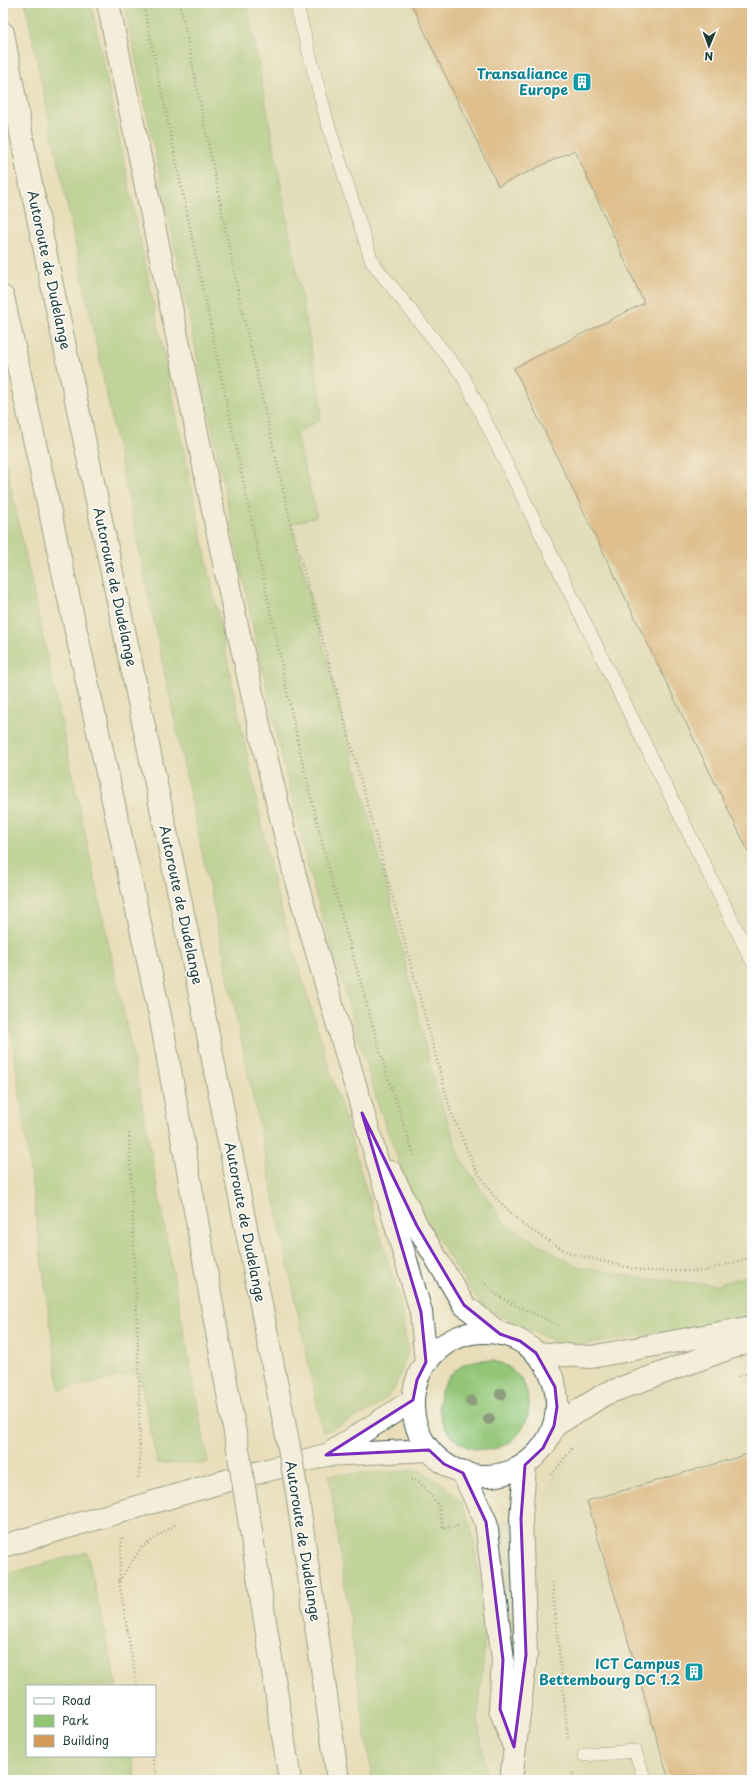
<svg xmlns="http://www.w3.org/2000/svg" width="755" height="1783" font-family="'Playpen Sans',sans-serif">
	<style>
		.built { fill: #dadab8 }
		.green { fill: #92c576; stroke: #588155 }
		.building { fill: #d39956 }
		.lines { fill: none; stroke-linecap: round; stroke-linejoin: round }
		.lane-casing { stroke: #3d5548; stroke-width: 14 }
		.street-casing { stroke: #3d5548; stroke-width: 24 }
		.secondary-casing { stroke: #3d5548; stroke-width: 24 }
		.highway-casing { stroke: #3d5548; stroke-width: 24 }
		.path { stroke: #3d5548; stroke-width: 2.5; stroke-dasharray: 1 3; stroke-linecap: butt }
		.lane { stroke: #fff; stroke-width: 13 }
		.street { stroke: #fff; stroke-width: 22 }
		.secondary { stroke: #fff; stroke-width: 22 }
		.highway { stroke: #fff; stroke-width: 22 }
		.highway-bridge-casing { stroke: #3d5548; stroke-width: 24; stroke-linecap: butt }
		.highway-bridge { stroke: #fff; stroke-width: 22 }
		.tree { fill: #8d9c7b }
		.marked { fill: none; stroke: #7b2cbf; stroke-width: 3; stroke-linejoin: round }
		.labels { text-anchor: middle; stroke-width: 3; stroke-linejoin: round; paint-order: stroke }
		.culture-label { font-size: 14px; font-weight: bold; fill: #0d838f; stroke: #fff; text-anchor: end }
		.street-label { font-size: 14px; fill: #1f3d34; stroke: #fff }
	</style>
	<rect width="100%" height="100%" fill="#fff"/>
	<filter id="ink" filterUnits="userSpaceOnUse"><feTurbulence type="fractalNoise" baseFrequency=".025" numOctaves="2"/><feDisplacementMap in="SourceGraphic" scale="8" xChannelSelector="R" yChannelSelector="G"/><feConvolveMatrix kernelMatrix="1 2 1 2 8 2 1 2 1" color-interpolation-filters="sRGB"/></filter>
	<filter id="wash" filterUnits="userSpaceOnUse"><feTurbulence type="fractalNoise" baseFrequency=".012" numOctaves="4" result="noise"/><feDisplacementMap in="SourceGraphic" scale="16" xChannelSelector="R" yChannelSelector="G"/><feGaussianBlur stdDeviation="0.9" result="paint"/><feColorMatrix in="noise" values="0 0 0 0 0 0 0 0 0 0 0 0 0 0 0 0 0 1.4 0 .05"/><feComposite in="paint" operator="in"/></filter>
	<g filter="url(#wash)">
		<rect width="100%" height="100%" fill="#e9deb9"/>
		<g class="built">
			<polygon points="247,3 752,3 752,1274 716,1285 648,1279 576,1266 504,1223 462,1161 434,1082 386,881 291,524 317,516 296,433 321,419 321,402"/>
			<polygon points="752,1314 752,1780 487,1780 478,1720 486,1625 471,1525 545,1515 545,1493 553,1472 587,1429 611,1413 586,1344 700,1328"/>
		</g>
		<g class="green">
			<polygon points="25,3 91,3 275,889 401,1304 408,1353 394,1390 375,1408 323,1433"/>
			<polygon points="124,3 247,3 321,402 321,419 296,434 317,516 291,524 386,881 434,1082 462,1161 504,1223 576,1266 648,1279 716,1285 752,1274 752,1314 700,1328 586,1344 571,1345 555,1342 492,1312 478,1301 431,1229 409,1189 379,1108 311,879 280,749 251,617"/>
			<polygon points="3,450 135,1066 208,1462 204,1464 157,1463 139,1373 59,1390 3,969"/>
			<circle cx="484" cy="1405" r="45"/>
			<polygon points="420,1470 443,1484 461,1502 471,1525 486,1625 478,1720 487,1780 372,1780 329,1475"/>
			<polygon points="87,1552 117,1686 27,1686 27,1756 132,1756 136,1780 3,1780 3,1575"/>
		</g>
		<g id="blocks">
			<g class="building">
				<polygon points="411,3 752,3 752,859 514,368 644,303 575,150 498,186"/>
				<polygon points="752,1453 752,1780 669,1780 587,1501"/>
			</g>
		</g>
	</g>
	<g filter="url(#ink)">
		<use href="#blocks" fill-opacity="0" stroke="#3d5548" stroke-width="1"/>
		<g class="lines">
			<g class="lane-casing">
				<g id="lane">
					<polyline points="296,3 327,121 372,262 463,376 752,961"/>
					<polyline points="584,1755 635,1751 645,1780"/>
				</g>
			</g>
			<g class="street-casing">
				<g id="street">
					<polyline points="463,1473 486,1522 503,1660 500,1709 513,1744"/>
					<polyline points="511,1780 526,1655 521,1519 525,1465"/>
				</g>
			</g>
			<g class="secondary-casing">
				<g id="secondary">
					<polyline points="108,3 236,621 265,752 297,884 421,1312 426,1362"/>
					<polyline points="391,1172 417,1226 464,1305 500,1334"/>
					<circle cx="485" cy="1404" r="72"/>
					<polyline points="536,1353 591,1357 752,1327"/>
					<polyline points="554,1426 605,1394 752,1340"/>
					<polyline points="327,1455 413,1400"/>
					<polyline points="3,1546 229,1480 326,1455 429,1450"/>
				</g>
			</g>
			<g class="highway-casing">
				<g id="highway">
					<polyline points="3,33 27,165 203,1009 288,1442"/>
					<polyline points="3,297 161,1020 239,1455"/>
					<polyline points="297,1492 338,1780"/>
					<polyline points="247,1506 290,1780"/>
				</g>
			</g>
			<g class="path">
				<polyline points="143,3 299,748 330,875 386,1072 415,1158"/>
				<polyline points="180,3 240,301 291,524 451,1112 474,1166 492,1194 523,1225 569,1253 643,1271 704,1271 752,1257"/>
				<polyline points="129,1133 139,1373 140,1465 138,1480"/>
				<path d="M483 1281C498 1303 537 1312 560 1327"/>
				<polyline points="737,1376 752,1372"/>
				<polyline points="552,1475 573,1447"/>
				<polyline points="411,1479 418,1481 438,1504 443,1528 459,1526"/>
				<polyline points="122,1538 119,1581 137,1686"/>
				<polyline points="119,1581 141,1548 176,1524"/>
				<polyline points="552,1582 568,1740"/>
				<polyline points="152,1756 158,1780"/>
				<polyline points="573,1773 574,1780"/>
			</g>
			<use href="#lane" class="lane"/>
			<use href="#street" class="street"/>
			<use href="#secondary" class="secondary"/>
			<use href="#highway" class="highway"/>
			<g class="highway-bridge-casing">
				<g id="highway-bridge">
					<polyline points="288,1442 297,1492"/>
					<polyline points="239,1455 247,1506"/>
				</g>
			</g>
			<use href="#highway-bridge" class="highway-bridge"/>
		</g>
		<g class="tree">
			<circle cx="501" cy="1394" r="6"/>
			<circle cx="471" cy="1401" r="6"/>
			<circle cx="489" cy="1419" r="6"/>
		</g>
	</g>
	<path d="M0 0H755V1783H0ZM362 1113 417 1226 464 1305 500 1334 520 1341 536 1353 555 1387 557 1407 554 1426 543 1448 525 1465 521 1519 526 1655 514 1747 500 1709 503 1660 486 1522 463 1473 444 1464 429 1450 326 1455 413 1400 417 1380 426 1362 421 1312Z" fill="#e9deb9" fill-opacity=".55" fill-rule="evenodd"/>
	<path class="marked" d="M362 1113 417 1226 464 1305 500 1334 520 1341 536 1353 555 1387 557 1407 554 1426 543 1448 525 1465 521 1519 526 1655 514 1747 500 1709 503 1660 486 1522 463 1473 444 1464 429 1450 326 1455 413 1400 417 1380 426 1362 421 1312Z"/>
	<defs>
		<g id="building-square" transform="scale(1)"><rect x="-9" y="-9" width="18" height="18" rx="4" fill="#0f9aa8" stroke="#fff"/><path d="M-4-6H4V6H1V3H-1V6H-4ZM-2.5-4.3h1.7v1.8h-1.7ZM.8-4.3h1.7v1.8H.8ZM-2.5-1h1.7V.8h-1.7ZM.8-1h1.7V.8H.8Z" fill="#fff"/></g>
	</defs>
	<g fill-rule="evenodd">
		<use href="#building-square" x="582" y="82"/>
		<use href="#building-square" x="694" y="1672"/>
	</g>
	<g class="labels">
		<g class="culture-label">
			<text x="568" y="79">Transaliance<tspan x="568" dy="16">Europe</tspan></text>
			<text x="680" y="1669">ICT Campus<tspan x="680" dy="16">Bettembourg DC 1.2</tspan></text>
		</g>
		<g class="street-label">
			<text transform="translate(49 270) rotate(78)" y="5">Autoroute de Dudelange</text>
			<text transform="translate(115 587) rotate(78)" y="5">Autoroute de Dudelange</text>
			<text transform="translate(181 905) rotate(78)" y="5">Autoroute de Dudelange</text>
			<text transform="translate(245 1222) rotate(79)" y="5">Autoroute de Dudelange</text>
			<text transform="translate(303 1541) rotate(81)" y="5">Autoroute de Dudelange</text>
		</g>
	</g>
	<rect width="755" height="1783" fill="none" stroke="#fff" stroke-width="16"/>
	<rect x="26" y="1685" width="130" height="72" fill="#ffffff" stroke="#a5b1ae"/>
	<rect x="34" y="1698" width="20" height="6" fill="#ffffff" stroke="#a5b1ae"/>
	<text x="62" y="1705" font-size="12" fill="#1f3d34">Road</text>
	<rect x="34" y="1715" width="20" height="12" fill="#92c576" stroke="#a5b1ae"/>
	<text x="62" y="1725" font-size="12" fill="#1f3d34">Park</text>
	<rect x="34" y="1735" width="20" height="12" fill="#d39956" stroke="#a5b1ae"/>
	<text x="62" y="1745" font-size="12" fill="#1f3d34">Building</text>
	<g transform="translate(709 46) rotate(181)" stroke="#ffffff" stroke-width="3" paint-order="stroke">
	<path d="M0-3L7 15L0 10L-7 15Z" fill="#1f3d34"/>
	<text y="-6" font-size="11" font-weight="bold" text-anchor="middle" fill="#1f3d34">N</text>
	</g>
</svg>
